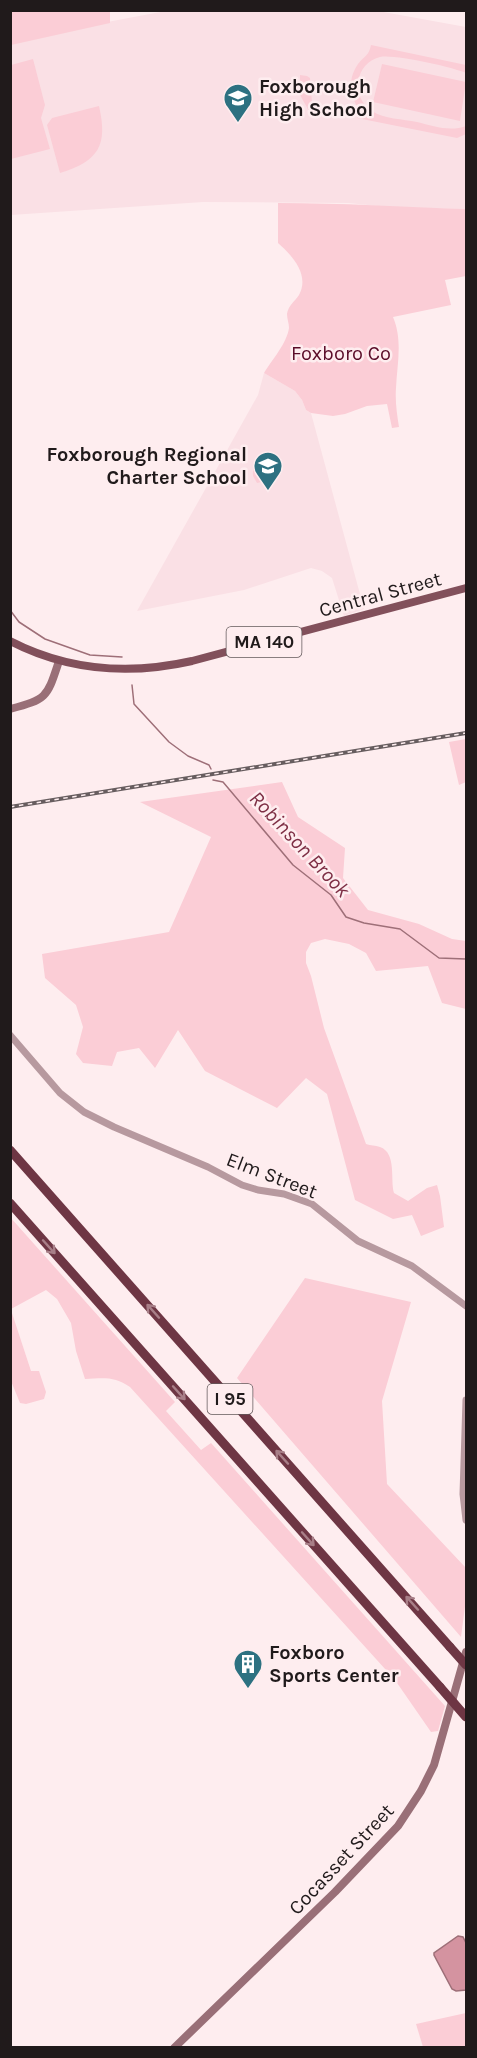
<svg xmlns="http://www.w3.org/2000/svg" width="477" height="2058" font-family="Karla,sans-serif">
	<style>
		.built { fill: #fae0e5 }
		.green { fill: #fbcdd6 }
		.water { fill: #d493a0; stroke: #9e6f78; stroke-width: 1.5 }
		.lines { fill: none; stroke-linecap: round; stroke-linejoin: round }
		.stream { stroke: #9e6f78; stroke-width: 1.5 }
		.tertiary { stroke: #b7999f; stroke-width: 7 }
		.secondary { stroke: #996f77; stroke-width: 8 }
		.primary { stroke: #82505b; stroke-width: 8 }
		.motorway { stroke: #6e3644; stroke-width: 9 }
		.rail-casing { stroke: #675d5f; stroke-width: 4 }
		.rail { stroke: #feedef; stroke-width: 1.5; stroke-dasharray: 4.5; stroke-linecap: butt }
		.motorway-bridge { stroke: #6e3644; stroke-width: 9 }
		.oneway { stroke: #a87f88 }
		.labels { text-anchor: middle; stroke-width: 5; stroke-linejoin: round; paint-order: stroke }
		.shield { fill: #feedef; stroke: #63595b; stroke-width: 1.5 }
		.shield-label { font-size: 18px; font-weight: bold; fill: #201a1b }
		.poi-label { font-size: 20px; font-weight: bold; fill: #201a1b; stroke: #feedef; text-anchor: start }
		.park-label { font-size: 20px; fill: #5a0c28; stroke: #feedef }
		.street-label { font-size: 20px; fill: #201a1b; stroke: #feedef }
		.water-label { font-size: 21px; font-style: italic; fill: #7e2f45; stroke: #feedef }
	</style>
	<rect width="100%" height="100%" fill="#feedef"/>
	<g class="built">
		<polygon points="171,10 378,11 466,27 466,209 387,207 349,203 203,202 11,215 11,43 70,29"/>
		<polygon points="264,373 295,391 302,400 306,410 311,413 364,609 344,616 332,578 322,571 311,568 244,590 137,611 258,395"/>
	</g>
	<g class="green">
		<polygon points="10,11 110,11 110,23 11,45"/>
		<path d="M371 45 466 65V73C452 67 394 54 380 57 355 63 350 97 372 111 384 119 403 119 417 122 433 126 450 132 466 126V134L457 138 357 118 359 109C349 95 348 78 358 64 365 55 369 56 371 45Z"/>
		<polygon points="33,59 45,105 41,118 50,149 11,159 11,65"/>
		<polygon points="382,64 466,82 460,121 373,102"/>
		<polygon points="300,75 307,76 310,78 313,115 310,113 300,95"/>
		<path d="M99 106C108 145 99 161 60 173L47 125 52 118Z"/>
		<path d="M278 203C341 203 403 207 466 209V276L445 280 451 305 393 317C403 341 397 364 396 388 395 401 397 414 399 427L392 428 387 404 367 406 345 414 333 416 311 413 306 410 302 400 295 391 264 373C272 360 287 343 289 328 289 323 287 319 287 314 288 306 295 301 299 295 310 275 292 255 278 243Z"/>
		<path d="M265 459 271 464V473L266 481 257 483 253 476C252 467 256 460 265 459Z"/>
		<polygon points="466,739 466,782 459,785 449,742"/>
		<path d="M282 782 298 817 345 848 343 878 368 910 419 924 452 939 466 941V1009L442 1003 428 966 376 971 366 953 349 944 325 939 311 943 306 952V963L311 976 324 1028 366 1144C371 1146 375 1145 380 1147 397 1153 390 1180 394 1193L408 1201 427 1188 437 1185 440 1196 444 1227 421 1236 412 1215 393 1219 355 1200 327 1094 306 1078 277 1108 205 1071 178 1030 155 1068 139 1048 117 1052 112 1066 83 1063 76 1054 83 1027 76 1005 45 978 42 954 169 932 211 837 140 802Z"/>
		<path d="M10 1217 175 1402 166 1411 201 1450 211 1443 445 1706 438 1731 431 1732 395 1680 130 1387C115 1376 103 1378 85 1379L76 1351 71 1323 57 1299 46 1290 11 1309Z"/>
		<polygon points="305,1278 411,1302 382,1401 387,1484 466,1568 466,1599 461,1637 237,1378"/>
		<polygon points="11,1310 31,1371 39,1371 46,1392 44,1399 26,1404 20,1403 11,1381"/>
		<polygon points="466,2013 466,2047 423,2047 416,2024"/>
	</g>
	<polygon class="water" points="458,1936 463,1937 466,1943 466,1990 456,1991 452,1989 434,1955 434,1953"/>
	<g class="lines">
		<g class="stream">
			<polyline points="10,610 19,622 45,639 90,655 122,657"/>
			<polyline points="132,685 134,704 169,742 188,756 209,765 211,769"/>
			<polyline points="213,780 223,782 293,865 331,895 346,917 364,923 400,929 439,958 466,959"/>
		</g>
		<g class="tertiary">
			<polyline points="10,1035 60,1093 84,1112 114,1127 208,1167 242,1185 258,1190 284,1194 312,1204 358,1241 412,1266 466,1306"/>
			<polyline points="466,1400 463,1494 466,1520"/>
		</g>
		<g class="secondary">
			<path d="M10 709C48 699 47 697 59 661"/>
			<polyline points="174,2048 335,1892 398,1826 421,1791 434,1765 466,1652"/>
		</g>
		<path class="primary" d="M10 641C68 671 130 675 192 661L466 588"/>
		<g class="motorway">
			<polyline points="10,1150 450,1647"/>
			<polyline points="10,1203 440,1687"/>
		</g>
		<g class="rail-casing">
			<polyline id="rail" points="10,807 466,733"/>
		</g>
		<use href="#rail" class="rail"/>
		<g class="motorway-bridge">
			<polyline points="450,1647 466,1665"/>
			<polyline points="440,1687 466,1717"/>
		</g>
	</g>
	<defs><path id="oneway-shaft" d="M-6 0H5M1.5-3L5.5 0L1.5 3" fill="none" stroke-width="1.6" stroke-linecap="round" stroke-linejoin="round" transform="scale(1.5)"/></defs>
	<g class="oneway">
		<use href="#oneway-shaft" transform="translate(49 1247) rotate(48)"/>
		<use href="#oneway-shaft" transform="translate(153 1311) rotate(-132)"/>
		<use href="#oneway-shaft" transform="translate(179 1393) rotate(48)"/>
		<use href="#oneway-shaft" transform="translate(282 1457) rotate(-132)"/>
		<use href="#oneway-shaft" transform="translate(308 1539) rotate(48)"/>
		<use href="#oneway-shaft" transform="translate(412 1603) rotate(-132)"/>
	</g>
	<defs>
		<g id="school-pin" transform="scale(1.5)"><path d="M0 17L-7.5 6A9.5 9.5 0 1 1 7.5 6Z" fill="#2d7181" stroke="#feedef"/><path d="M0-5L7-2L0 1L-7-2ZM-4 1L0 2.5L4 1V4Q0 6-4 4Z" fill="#fff"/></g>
		<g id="building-pin" transform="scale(1.5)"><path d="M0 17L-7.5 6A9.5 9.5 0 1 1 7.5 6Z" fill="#2d7181" stroke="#feedef"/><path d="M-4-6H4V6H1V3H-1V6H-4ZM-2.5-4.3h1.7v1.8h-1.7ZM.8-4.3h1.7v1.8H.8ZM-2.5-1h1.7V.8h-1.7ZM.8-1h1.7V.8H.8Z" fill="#fff"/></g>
	</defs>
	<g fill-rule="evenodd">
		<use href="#school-pin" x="238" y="98"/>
		<use href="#school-pin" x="268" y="466"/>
		<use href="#building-pin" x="248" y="1664"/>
	</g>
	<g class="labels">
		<g class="shield">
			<rect x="226.5" y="627" width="75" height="30" rx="4.5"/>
			<rect x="207.5" y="1384" width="45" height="30" rx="4.5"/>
		</g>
		<g class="shield-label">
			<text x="264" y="648">MA 140</text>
			<text x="230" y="1405">I 95</text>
		</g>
		<g class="poi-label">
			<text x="259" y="93">Foxborough<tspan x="259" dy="23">High School</tspan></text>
			<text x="247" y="461" text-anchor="end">Foxborough Regional<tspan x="247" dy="23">Charter School</tspan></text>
			<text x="269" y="1659">Foxboro<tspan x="269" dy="23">Sports Center</tspan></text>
		</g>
		<g class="park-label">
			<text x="341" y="360">Foxboro Co</text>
		</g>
		<g class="street-label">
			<text transform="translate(380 594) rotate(-15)" y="7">Central Street</text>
			<text transform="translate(272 1175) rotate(21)" y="7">Elm Street</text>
			<text transform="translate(341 1859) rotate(-47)" y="7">Cocasset Street</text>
		</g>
		<g class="water-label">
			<text transform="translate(300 844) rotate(47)" y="7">Robinson Brook</text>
		</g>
	</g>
	<rect width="477" height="2058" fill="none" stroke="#201a1b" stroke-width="24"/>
</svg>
